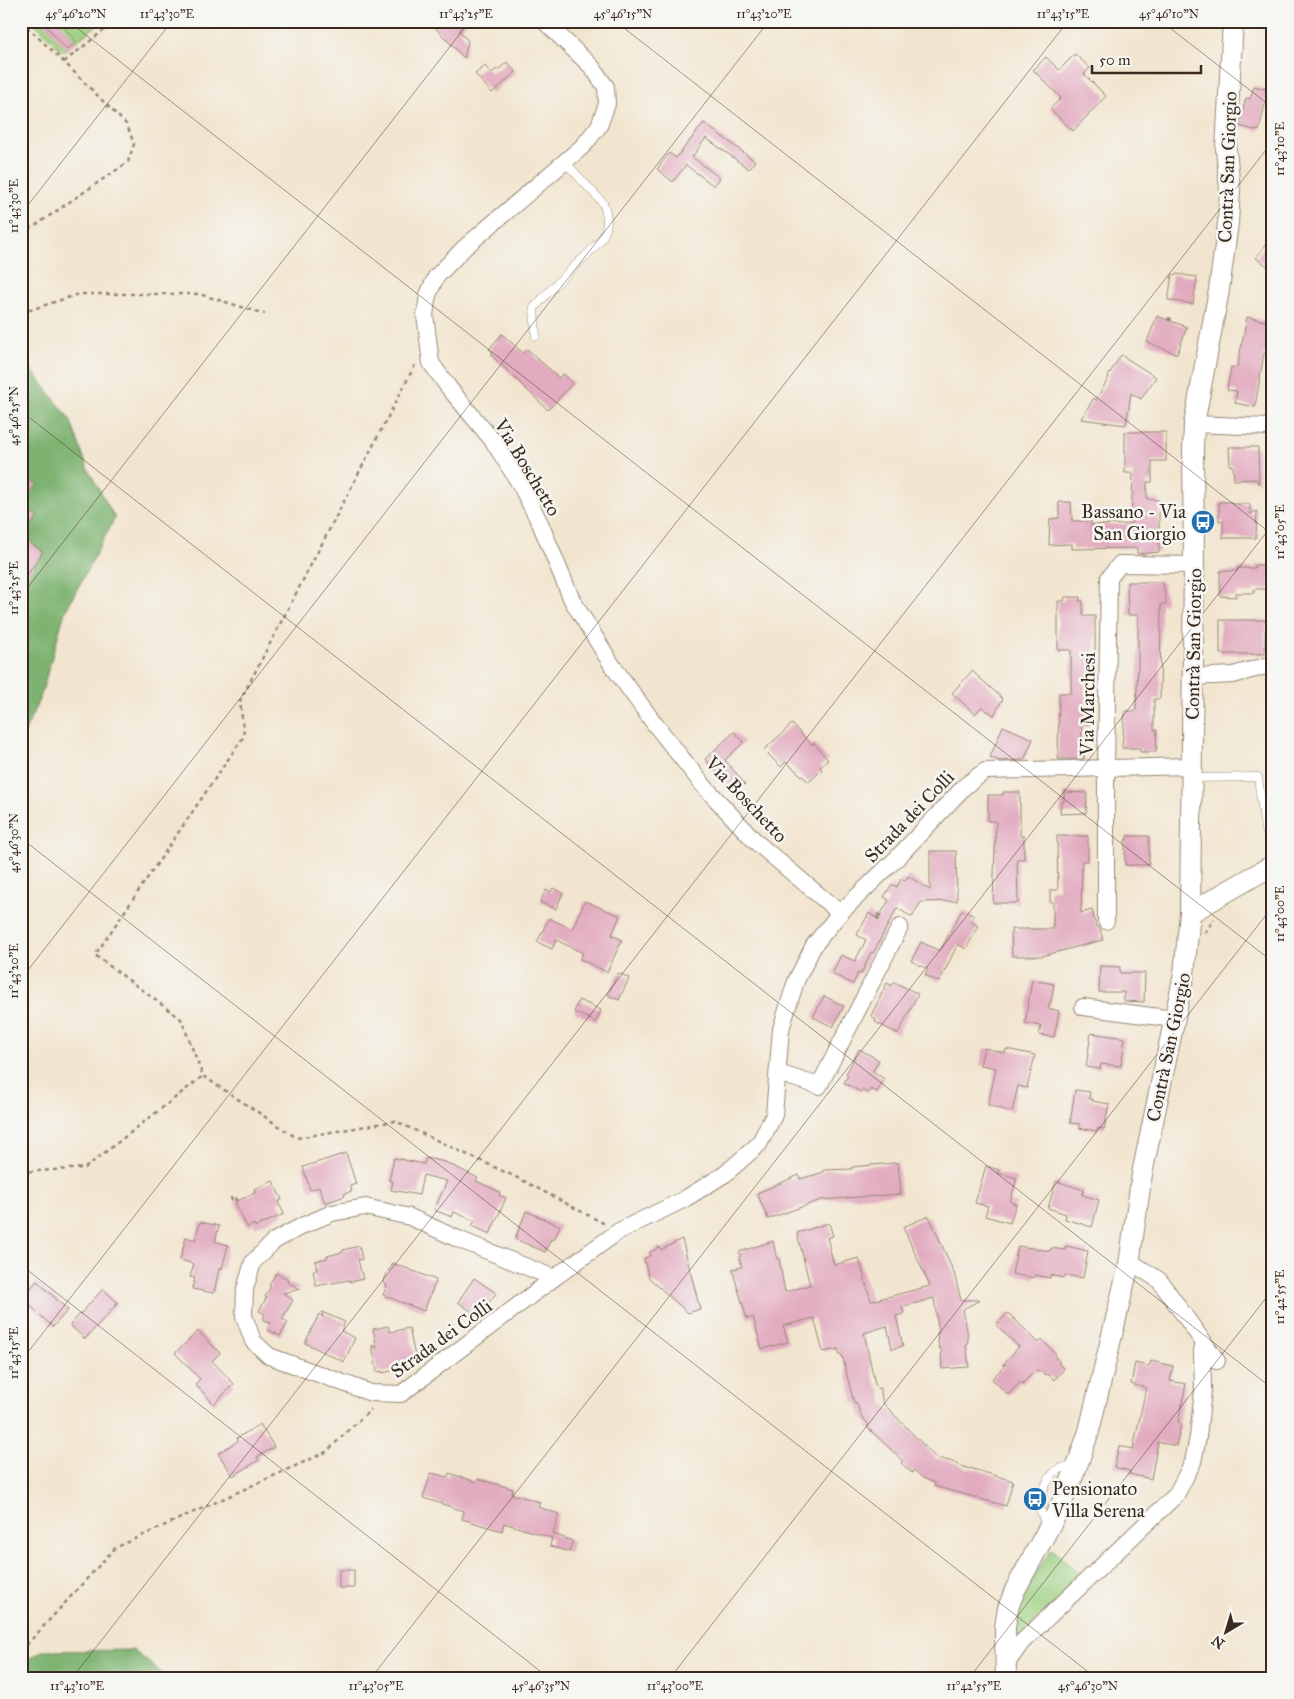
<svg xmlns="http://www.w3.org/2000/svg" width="1294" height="1699" font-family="'IM FELL Great Primer',serif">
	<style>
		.green { fill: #9cd081; stroke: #6c7d50 }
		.forest { fill: #7db26f; stroke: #5c6e46 }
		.building { fill: #e2abc0 }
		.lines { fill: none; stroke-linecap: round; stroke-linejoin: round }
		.service-casing { stroke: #968876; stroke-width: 9 }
		.minor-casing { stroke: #968876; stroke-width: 18 }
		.tertiary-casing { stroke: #968876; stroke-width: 22 }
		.path { stroke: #968876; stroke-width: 2.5; stroke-dasharray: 4 4; stroke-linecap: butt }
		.service { stroke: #fff; stroke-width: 8 }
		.minor { stroke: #fff; stroke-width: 16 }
		.tertiary { stroke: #fff; stroke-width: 20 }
		.ticks { fill: none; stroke: #3b2a1e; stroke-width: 1; stroke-opacity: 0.45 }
		.labels { text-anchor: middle; stroke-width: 5; stroke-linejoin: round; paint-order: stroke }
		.street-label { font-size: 19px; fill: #3b2a1e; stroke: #f6f6f2 }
		.poi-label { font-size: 19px; fill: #3b2a1e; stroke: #f6f6f2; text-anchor: end }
		.neatline { fill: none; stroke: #3b2a1e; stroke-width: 2 }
		.ticks-label { font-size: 12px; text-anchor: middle; fill: #3b2a1e }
	</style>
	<rect width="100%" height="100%" fill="#f6f6f2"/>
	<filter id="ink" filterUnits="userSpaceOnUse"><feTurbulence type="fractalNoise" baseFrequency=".02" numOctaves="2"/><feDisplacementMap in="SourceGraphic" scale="10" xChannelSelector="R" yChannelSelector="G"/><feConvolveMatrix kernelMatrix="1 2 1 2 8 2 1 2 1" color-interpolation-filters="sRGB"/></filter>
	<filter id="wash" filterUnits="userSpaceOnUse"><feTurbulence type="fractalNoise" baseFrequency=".0096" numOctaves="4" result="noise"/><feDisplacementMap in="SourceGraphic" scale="20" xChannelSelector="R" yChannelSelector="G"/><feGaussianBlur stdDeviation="1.12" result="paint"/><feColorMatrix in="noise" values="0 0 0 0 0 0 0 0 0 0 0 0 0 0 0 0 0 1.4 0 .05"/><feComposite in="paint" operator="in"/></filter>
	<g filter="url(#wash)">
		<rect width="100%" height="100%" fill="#f2e5cf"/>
		<g class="green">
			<polygon points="32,21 102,21 63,52"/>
			<path d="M1052 1549 1083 1577 1020 1636H1015C1012 1604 1035 1574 1052 1549Z"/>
		</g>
		<g class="forest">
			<polygon points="21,361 27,364 70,419 88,469 115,518 65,612 41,695 21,741"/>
			<polygon points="133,1650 168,1678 21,1678 21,1663 42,1651"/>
		</g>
		<g id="blocks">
			<g class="building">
				<polygon points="42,21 59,21 76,42 67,50"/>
				<polygon points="429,21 468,21 459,30 468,41 464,58"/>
				<polygon points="1075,54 1090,68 1084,74 1106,96 1073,131 1050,109 1061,98 1033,70 1046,57 1059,70"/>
				<polygon points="507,62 516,72 492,93 475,74 485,66 491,73 497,69 498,70"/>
				<polygon points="1254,86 1268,90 1259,131 1239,126 1246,98 1250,99"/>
				<polygon points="704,123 755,161 749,169 706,138 692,157 720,178 714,186 686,165 673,182 657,169 669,153 676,158"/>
				<polygon points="1273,234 1273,270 1256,258"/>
				<polygon points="1177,274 1197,277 1193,304 1168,300 1172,275"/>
				<polygon points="1157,316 1187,327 1177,354 1147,342"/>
				<polygon points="1247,317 1270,322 1270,326 1273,326 1273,354 1264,353 1255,407 1235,403 1237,391 1227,390 1231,367 1237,368"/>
				<polygon points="502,334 523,353 527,349 559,378 563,374 573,383 548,410 491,355 493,353 489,349"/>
				<polygon points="1121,355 1156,377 1141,399 1131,393 1126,425 1081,419 1094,398 1096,400 1109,377 1108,376"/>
				<polygon points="1125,432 1166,432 1166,461 1152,461 1152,482 1147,482 1147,499 1159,500 1159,552 1137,554 1137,548 1072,549 1072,544 1049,545 1050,519 1059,518 1059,502 1071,502 1072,521 1091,521 1091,525 1131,524 1133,473 1125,473"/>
				<polygon points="1229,447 1258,447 1259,484 1256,479 1234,480 1233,465 1230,466"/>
				<polygon points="21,474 36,485 21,503"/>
				<polygon points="1219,502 1232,502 1232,504 1250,504 1250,514 1257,511 1256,538 1223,538 1223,521 1219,521"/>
				<polygon points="21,505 37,516 22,537 43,552 21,584"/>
				<polygon points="1255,565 1270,565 1270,589 1254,589 1254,593 1236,593 1236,597 1220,596 1220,571 1237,571 1237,568 1255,568"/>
				<polygon points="1127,582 1163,582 1164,592 1165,592 1166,604 1161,604 1160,699 1154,699 1154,730 1157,730 1156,752 1140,752 1140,748 1122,748 1125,711 1136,711 1138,664 1138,615 1128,615"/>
				<polygon points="1065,597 1080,597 1079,601 1083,601 1083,616 1095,616 1095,679 1086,679 1086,711 1090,711 1090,724 1082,724 1081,753 1084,753 1084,759 1058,759 1059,693 1071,693 1071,650 1058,650 1058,601 1064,601"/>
				<polygon points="1220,620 1267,620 1267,631 1265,631 1265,654 1220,654"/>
				<polygon points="972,671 1003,699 994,715 981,707 975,714 952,693"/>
				<polygon points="792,724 812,745 814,743 828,760 820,767 822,770 809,782 786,762 781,767 764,750"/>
				<polygon points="1003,726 1033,739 1024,760 1000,761 990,757"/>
				<polygon points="734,732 744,742 725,760 745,784 734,793 705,759"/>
				<polygon points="1003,792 1020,792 1020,836 1024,836 1024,859 1017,859 1018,903 993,903 996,821 988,821 988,795 1003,795"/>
				<polygon points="1064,792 1087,793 1086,813 1060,814 1061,802 1064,802"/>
				<polygon points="1057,836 1088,836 1088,861 1082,861 1081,913 1092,910 1096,926 1100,929 1103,940 1042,956 1012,956 1011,929 1053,929 1053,902 1050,902 1050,890 1058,890"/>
				<polygon points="1127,836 1149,836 1149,865 1125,865 1125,840 1127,840"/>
				<polygon points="930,851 956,851 957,901 921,902 912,917 897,908 873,953 871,952 861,974 858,973 853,984 832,974 841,955 855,961 866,940 857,935 869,913 878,919 889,900 884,897 892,884 897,887 901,879 905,881 908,876 930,890"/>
				<polygon points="553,888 563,893 556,909 540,902 546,890 551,892"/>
				<polygon points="585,901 620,916 612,935 622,940 607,972 580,959 583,953 556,940 552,949 537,942 549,918 572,929"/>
				<polygon points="962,910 974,916 971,922 978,926 966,949 958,944 939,982 925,975 928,969 911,961 921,942 940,951"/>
				<polygon points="1100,966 1120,967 1120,973 1145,973 1144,1002 1124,1001 1124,992 1099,992"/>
				<polygon points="618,973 629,978 619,1000 608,995"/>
				<polygon points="1032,980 1054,984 1051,1001 1048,1008 1059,1011 1054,1037 1039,1035 1041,1026 1025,1023"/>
				<polygon points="894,982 918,994 898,1034 875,1022 876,1019 871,1016 887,983 892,986"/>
				<polygon points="824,996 844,1006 833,1027 813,1017"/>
				<polygon points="579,1000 601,1010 596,1022 574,1012"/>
				<polygon points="1091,1033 1125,1038 1121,1066 1101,1064 1100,1069 1086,1067"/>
				<polygon points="984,1048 1005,1053 1006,1049 1035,1055 1027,1088 1018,1086 1012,1112 988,1105 996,1068 980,1065"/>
				<polygon points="859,1049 879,1060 873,1071 884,1079 877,1092 870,1089 868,1093 862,1090 861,1092 844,1083 848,1075 846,1074"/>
				<polygon points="1075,1090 1090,1092 1089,1099 1093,1099 1092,1101 1109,1104 1104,1129 1098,1128 1097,1131 1079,1128 1080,1124 1070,1123"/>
				<polygon points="346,1153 356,1184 350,1186 352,1191 344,1194 345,1196 325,1203 319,1187 310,1190 303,1167"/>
				<polygon points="394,1158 424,1164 426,1158 445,1162 478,1178 476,1181 500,1192 499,1195 506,1198 490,1234 472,1226 475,1221 454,1212 452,1217 434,1210 447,1181 423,1175 419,1195 391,1190 393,1181 389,1181"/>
				<polygon points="893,1163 898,1163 901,1194 821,1200 768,1219 757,1193 799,1175 800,1179 824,1172 824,1170 852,1169 852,1167"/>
				<polygon points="986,1166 999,1170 998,1173 1017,1178 1010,1202 1016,1204 1010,1223 985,1216 988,1206 975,1203"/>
				<polygon points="273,1181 282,1200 278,1202 284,1214 255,1227 254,1224 247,1227 235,1202 255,1193 254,1189"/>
				<polygon points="1056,1181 1084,1190 1082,1195 1099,1200 1092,1227 1065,1219 1066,1214 1048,1208"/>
				<polygon points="526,1211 560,1226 554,1240 551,1239 545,1252 515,1239"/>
				<polygon points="929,1216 954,1273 961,1300 980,1300 963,1309 967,1330 968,1344 966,1344 969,1367 942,1369 941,1348 939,1348 937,1333 939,1333 934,1298 902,1307 904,1314 896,1316 903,1346 892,1349 887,1326 864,1333 875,1384 878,1389 880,1388 883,1403 936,1458 950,1461 969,1469 970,1468 1013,1481 1006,1506 934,1486 935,1483 923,1478 914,1470 912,1473 901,1463 903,1461 867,1427 869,1425 862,1417 856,1402 854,1403 842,1355 840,1356 838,1349 823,1352 814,1318 783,1326 788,1342 762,1349 753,1317 747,1319 732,1269 742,1267 739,1257 741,1256 739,1252 773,1241 777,1259 779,1259 785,1292 810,1285 797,1233 829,1223 833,1236 827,1238 834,1265 859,1258 871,1301 930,1286 903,1227"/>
				<polygon points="200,1222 219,1226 215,1241 228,1245 222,1269 219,1269 214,1293 192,1289 195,1278 190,1277 194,1264 180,1260 186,1237 195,1240"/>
				<polygon points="682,1239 700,1309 688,1313 649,1278 644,1259 651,1255 649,1253 659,1247 661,1250"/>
				<polygon points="359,1246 362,1259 358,1260 363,1279 350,1282 349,1280 316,1286 313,1270 317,1270 315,1261 327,1258 327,1256 343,1252 343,1250"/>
				<polygon points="1018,1246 1050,1251 1051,1248 1065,1250 1066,1246 1088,1251 1083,1278 1065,1275 1065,1278 1050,1275 1050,1278 1035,1275 1034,1278 1012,1274"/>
				<polygon points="393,1263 436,1280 424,1311 383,1295 387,1285 383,1283 389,1269 390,1270"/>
				<polygon points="276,1273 288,1279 287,1282 301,1289 283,1293 293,1300 282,1319 288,1322 280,1336 267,1329 271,1323 263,1319 265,1314 259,1311 267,1297 265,1297 271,1286 269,1285"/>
				<polygon points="474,1278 496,1293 479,1317 458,1302"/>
				<polygon points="37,1281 68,1310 53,1327 22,1298"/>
				<polygon points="103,1289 118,1303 85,1339 70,1325"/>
				<polygon points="322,1312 345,1322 341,1331 355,1338 344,1362 305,1343 319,1314 323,1317"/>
				<polygon points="1008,1313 1039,1343 1042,1340 1056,1354 1054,1356 1060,1362 1058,1363 1064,1369 1054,1380 1048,1374 1046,1375 1040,1370 1039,1372 1036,1370 1022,1384 1020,1382 1008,1395 992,1379 1006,1364 1002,1365 1019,1347 996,1325"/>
				<polygon points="388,1326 390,1332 409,1328 416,1361 396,1365 397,1370 382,1373 382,1371 377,1372 372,1345 377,1348 373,1329"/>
				<polygon points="198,1331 220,1353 212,1361 234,1384 214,1404 195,1384 200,1379 175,1353"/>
				<polygon points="1151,1361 1173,1366 1170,1381 1186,1384 1178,1423 1181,1424 1176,1446 1158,1442 1151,1479 1129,1474 1130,1471 1114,1467 1119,1446 1133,1449 1146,1388 1131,1384 1135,1363 1149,1366"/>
				<polygon points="260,1424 274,1447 257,1457 259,1460 233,1476 218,1453 238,1441 237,1438"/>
				<polygon points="431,1473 448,1477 449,1473 476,1482 478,1479 513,1489 512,1494 540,1502 538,1507 559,1514 553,1534 573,1541 569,1552 550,1546 552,1538 504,1523 502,1531 485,1526 462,1519 464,1511 423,1498"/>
				<rect x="339" y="1570" width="15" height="18"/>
			</g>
		</g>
	</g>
	<g filter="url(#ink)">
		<use href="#blocks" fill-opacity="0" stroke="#968876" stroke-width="1"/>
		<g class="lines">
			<g class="service-casing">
				<g id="service">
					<path d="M536 336 534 308C548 292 563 277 578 263 587 254 599 245 604 234 609 224 607 213 603 203L565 162"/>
					<polyline points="1192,778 1258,777 1265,829 1273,847"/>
					<path d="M1050 1524 1044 1520 1038 1503C1046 1484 1050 1465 1075 1466"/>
				</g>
			</g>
			<g class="minor-casing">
				<g id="minor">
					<polyline points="544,21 592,67 606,87 607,104 599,126 583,146 464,248 436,277 428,295 425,315 431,363 449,388 493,441 520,484 540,523 572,600 612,665 654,723 703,785 756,842 840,913"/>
					<polyline points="1194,424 1268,427 1273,429"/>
					<polyline points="1192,677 1233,675 1273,664"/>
					<polyline points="1106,921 1106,768 1109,578 1120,564 1194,565"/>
					<polyline points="1083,1007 1174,1019"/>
					<polyline points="778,1073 819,1086 900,927"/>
					<polyline points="1129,1264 1137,1266 1159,1280 1217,1361"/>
					<polyline points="554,1278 458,1239 410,1217 365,1207 332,1213 304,1225 274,1241 253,1262 245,1289 244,1316 253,1341 269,1356 371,1393 401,1394 554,1278 619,1231 683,1200 725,1174 759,1144 774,1115 781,1029 796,981 814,945 840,913 896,859 965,786 985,771 1191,766"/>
					<polyline points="1005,1666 1022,1642 1176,1495 1193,1462 1198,1437 1203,1390 1202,1351 1204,1342"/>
				</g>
			</g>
			<g class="tertiary-casing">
				<g id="tertiary">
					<polyline points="1190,913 1273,865"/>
					<polyline points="1006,1678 1005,1627 1008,1608 1015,1590 1060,1507 1077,1466 1089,1431 1129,1264 1142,1174 1184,974 1190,913 1194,565 1193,448 1194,424 1219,290 1228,223 1230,190 1226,149 1233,21"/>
				</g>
			</g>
			<g class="path">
				<polyline points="21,21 64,62 127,125 134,144 128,162 36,225 21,232"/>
				<polyline points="64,62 115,21"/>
				<polyline points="21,313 79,294 199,294 265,314"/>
				<polygon points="1168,318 1173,320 1172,321 1167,319"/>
				<polyline points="415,365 240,701 244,736 95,955 181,1019 203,1076 297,1138 395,1121 520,1179 605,1224"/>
				<polygon points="877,914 881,916 879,919 876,917"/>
				<polyline points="1205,933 1214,919"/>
				<polyline points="21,1172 85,1168 203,1076"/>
				<polygon points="235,1197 236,1200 233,1202 231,1198"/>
				<polyline points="21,1651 115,1548 326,1452 371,1409"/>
			</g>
			<use href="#service" class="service"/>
			<use href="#minor" class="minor"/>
			<use href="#tertiary" class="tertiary"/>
		</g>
	</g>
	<path class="ticks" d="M68 21 1273 962M615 21 1273 535M1161 21 1273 108M21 214 172 21M21 411 1273 1389M21 596 470 21M21 838 1096 1678M21 979 769 21M21 1265 549 1678M21 1361 1068 21M72 1678 1273 141M371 1678 1273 524M670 1678 1273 906M969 1678 1273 1289M1267 1678 1273 1671"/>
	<defs>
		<g id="bus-disc" transform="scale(1.25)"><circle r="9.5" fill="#1f6fb2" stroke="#f6f6f2"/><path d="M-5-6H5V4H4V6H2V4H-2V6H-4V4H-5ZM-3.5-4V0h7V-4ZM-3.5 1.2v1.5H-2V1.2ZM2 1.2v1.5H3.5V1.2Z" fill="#fff"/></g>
	</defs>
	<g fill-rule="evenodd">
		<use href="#bus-disc" x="1203" y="522"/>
		<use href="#bus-disc" x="1035" y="1499"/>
	</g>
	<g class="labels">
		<g class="street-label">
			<text transform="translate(1227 167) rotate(-88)" y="7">Contrà San Giorgio</text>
			<text transform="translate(528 467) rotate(59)" y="7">Via Boschetto</text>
			<text transform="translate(1193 644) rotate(-89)" y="7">Contrà San Giorgio</text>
			<text transform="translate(1087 704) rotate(-89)" y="7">Via Marchesi</text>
			<text transform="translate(747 799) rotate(47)" y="7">Via Boschetto</text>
			<text transform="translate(909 816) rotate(-46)" y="7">Strada dei Colli</text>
			<text transform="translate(1168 1047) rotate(-78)" y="7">Contrà San Giorgio</text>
			<text transform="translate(441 1338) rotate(-36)" y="7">Strada dei Colli</text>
		</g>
		<g class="poi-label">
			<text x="1186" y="518">Bassano - Via<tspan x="1186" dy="22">San Giorgio</tspan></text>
			<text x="1052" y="1495" text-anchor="start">Pensionato<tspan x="1052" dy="22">Villa Serena</tspan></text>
		</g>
	</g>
	<rect width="1294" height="1699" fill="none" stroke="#f6f6f2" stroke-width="55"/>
	<g transform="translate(1226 1632) rotate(218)" stroke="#f6f6f2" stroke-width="4" paint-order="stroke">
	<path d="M0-4L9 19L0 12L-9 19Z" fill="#3b2a1e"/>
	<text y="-8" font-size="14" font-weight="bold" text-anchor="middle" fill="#3b2a1e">N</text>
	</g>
	<path d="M1092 65v8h109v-8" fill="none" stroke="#3b2a1e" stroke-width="2.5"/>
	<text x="1099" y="65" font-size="15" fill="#3b2a1e" stroke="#f6f6f2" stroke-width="4" paint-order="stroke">50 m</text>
	<rect x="28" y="28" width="1238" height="1644" class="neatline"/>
	<g class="ticks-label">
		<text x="76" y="18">45°46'20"N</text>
		<text x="167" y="18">11°43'30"E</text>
		<text x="466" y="18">11°43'25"E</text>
		<text x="623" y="18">45°46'15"N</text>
		<text x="764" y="18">11°43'20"E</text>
		<text x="1063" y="18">11°43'15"E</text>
		<text x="1169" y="18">45°46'10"N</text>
		<text transform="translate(1280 149) rotate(-90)" y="4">11°43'10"E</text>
		<text transform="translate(14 206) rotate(-90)" y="4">11°43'30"E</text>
		<text transform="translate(14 416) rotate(-90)" y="4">45°46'25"N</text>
		<text transform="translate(1280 532) rotate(-90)" y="4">11°43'05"E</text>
		<text transform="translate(14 588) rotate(-90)" y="4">11°43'25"E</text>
		<text transform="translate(14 843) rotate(-90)" y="4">45°46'30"N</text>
		<text transform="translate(1280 914) rotate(-90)" y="4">11°43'00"E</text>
		<text transform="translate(14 971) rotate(-90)" y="4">11°43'20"E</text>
		<text transform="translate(1280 1297) rotate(-90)" y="4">11°42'55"E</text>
		<text transform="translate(14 1353) rotate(-90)" y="4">11°43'15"E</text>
		<text x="77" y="1690">11°43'10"E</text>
		<text x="376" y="1690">11°43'05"E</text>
		<text x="541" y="1690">45°46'35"N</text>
		<text x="675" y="1690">11°43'00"E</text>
		<text x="974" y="1690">11°42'55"E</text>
		<text x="1088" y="1690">45°46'30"N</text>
	</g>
</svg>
